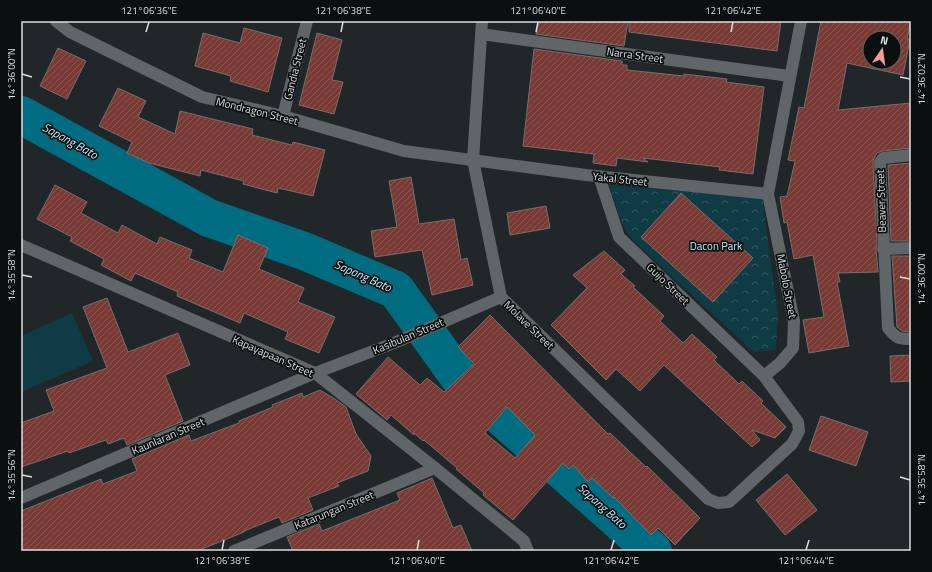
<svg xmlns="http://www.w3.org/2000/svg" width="932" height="572" font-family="'Titillium Web',sans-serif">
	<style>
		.park { fill: url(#park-crowns) }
		.garden { fill: #0f3b45 }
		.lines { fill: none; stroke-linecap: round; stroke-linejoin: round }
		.river { stroke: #006c81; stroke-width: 38 }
		.building { fill: url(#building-hatch); stroke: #756f6e; fill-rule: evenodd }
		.minor { stroke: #606668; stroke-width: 12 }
		.ticks { fill: none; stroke: #dadedf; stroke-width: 1.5 }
		.labels { text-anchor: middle; stroke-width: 3.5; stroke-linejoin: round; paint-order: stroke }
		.street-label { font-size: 11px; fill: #dadedf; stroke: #0c0f0f }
		.park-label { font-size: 11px; fill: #c0ebf8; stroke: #0c0f0f }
		.water-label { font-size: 12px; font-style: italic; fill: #c1ecf9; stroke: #0c0f0f }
		.neatline { fill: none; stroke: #dadedf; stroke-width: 1.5 }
		.ticks-label { font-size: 10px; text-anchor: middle; fill: #dadedf }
	</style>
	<defs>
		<pattern id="park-crowns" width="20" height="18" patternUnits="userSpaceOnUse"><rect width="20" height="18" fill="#0f3b45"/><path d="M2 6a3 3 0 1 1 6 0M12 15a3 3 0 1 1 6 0" fill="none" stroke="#31575f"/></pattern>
		<pattern id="building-hatch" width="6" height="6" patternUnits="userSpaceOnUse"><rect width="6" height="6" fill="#793a35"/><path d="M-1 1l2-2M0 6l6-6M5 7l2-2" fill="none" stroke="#8b5652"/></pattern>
	</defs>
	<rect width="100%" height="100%" fill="#212628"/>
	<polygon class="park" points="609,185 762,197 778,314 776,350 754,352 669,274 631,238 623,226"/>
	<polygon class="garden" points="72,313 93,361 21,392 21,336"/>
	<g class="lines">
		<polyline class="river" points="21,115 209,218 304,251 396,290 463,383 653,551"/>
	</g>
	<g class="building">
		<polygon points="538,21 628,21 624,46 536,34"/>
		<polygon points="629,21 781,21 777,51 629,32"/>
		<path d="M821 21H911L907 39H910L903 75 847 63 838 110 911 103V148L882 151 877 153 874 158 873 162 877 245 876 249 878 272 838 273 840 282H837L849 346 809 353 803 320 824 317 813 255 794 259 787 222 784 223 780 197 787 196 795 161 788 160 799 107 804 108ZM870 38H894V62H870Z"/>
		<polygon points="244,28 282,38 268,92 230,81 231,76 195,66 203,33 240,43"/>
		<polygon points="317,33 342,40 332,80 343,82 334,114 299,105"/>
		<polygon points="58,48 86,61 67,99 40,86"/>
		<polygon points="534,49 622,61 622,65 627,65 627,70 684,76 684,74 727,79 726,82 764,87 753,174 719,170 720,167 643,158 648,162 617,158 616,166 593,163 594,154 523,146"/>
		<polygon points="118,88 146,101 138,117 175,134 180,111 253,129 252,135 292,145 293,142 325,150 313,196 278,188 277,193 243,184 244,181 201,170 200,176 149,163 127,153 132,142 99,126"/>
		<polygon points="911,163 911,241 891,241 888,165"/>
		<polygon points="411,177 419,224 454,219 461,260 467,258 473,285 432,295 422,250 375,257 371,231 397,227 389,181"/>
		<polygon points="55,185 87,202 81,213 118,233 122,225 157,244 160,237 192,250 189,258 223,272 238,235 268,248 259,269 304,288 298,302 335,317 319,353 285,339 288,332 244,313 240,323 177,296 178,292 135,273 131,281 101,265 104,259 70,241 72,237 37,219"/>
		<polygon points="681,193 753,258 713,302 641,237"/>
		<polygon points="546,206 550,228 510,235 507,213"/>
		<polygon points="604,251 625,270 621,274 635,286 633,287 664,316 660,321 683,343 692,334 717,357 714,360 739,384 742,381 763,401 761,403 786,427 775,438 752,430 760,440 752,447 664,365 640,391 616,369 606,380 551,325 587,288 573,275"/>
		<polygon points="892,256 911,256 911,332 902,331 897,327"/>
		<polygon points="107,298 128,352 178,333 190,365 165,375 183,421 127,445 124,438 108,444 106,440 69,453 68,451 21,467 21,423 54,411 46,390 107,368 83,307"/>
		<path d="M490 315 608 434 610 433 646 467 647 466 700 518 675 545 658 528 651 535 614 497 613 498 592 478 588 482 573 465 569 469 563 463 513 520 483 495 484 493 456 469 457 468 424 440 423 441 414 433V435L391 415 387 420 356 394 388 357 420 385 427 378 444 392 474 364 458 347ZM507 407 535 435 515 458 485 433Z"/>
		<polygon points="911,355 911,381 891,382 890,356"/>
		<polygon points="320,390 335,399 346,407 356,434 371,456 368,471 337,483 339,486 308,498 313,510 282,523 279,517 244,531 244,532 197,551 21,551 21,511 101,479 103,484 137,471 132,459 189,435 191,441 239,423 239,421 273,407 272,405 302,393 303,397"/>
		<polygon points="821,416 868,432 856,466 809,450"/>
		<polygon points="787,474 817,510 785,535 756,500"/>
		<polygon points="432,478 453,528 461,525 472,551 293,551 287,537 319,524 322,531 400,500 397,493"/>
	</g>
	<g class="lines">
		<g class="minor">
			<polyline points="56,21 70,32 202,97 283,116 404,151 586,175 768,194"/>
			<polyline points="482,21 473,160 501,297 708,499 718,503 729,502 792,444 799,431 798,422 764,376 619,237 599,176"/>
			<polyline points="481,34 789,76"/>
			<polyline points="283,116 307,21"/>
			<path d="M911 155 883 158 880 162 888 328C896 338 898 339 911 339"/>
			<polyline points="21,245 315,373 435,468 524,541 528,551"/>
			<polyline points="883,249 911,248"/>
			<polyline points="764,376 780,363 793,348 794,321 768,194 801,21"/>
			<polyline points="21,498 315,373 394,343 501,297"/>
			<polyline points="234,551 435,468"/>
		</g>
	</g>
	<path class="ticks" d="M146 32 149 22M341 32 343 22M536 32 538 22M731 32 733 22M22 74 32 77M900 77 910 79M22 275 32 277M900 277 910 279M22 475 32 477M900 477 910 480M222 550 224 540M417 550 419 540M611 550 614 540M806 550 809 540"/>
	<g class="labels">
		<g class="street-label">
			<text transform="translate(635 55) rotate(8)" y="4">Narra Street</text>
			<text transform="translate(295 69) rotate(-76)" y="4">Gandia Street</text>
			<text transform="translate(257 111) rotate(14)" y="4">Mondragon Street</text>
			<text transform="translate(620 179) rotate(6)" y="4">Yakal Street</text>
			<text transform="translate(881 201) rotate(-92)" y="4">Beaver Street</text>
			<text transform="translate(668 284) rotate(44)" y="4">Guijo Street</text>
			<text transform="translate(787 286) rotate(79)" y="4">Mabolo Street</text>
			<text transform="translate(529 325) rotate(44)" y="4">Molave Street</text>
			<text transform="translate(408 336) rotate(-23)" y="4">Kasibulan Street</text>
			<text transform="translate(273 356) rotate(24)" y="4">Kapayapaan Street</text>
			<text transform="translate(168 436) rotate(-23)" y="4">Kaunlaran Street</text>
			<text transform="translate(334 510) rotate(-22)" y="4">Katarungan Street</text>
		</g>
		<g class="park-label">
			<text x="716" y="250">Dacon Park</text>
		</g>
		<g class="water-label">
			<text transform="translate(70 141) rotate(29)" y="4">Sapang Bato</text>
			<text transform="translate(363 276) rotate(24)" y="4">Sapang Bato</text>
			<text transform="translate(602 506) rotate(42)" y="4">Sapang Bato</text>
		</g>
	</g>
	<rect width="932" height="572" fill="none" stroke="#0c0f0f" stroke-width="44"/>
	<g transform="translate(882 50) rotate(13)"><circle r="19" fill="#0c0f0f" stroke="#5e6262"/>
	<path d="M0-3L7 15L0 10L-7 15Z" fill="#f59c93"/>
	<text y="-6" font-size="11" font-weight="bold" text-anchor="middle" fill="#dadedf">N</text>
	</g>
	<rect x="22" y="22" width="888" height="528" class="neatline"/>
	<g class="ticks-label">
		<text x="149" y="14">121°06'36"E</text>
		<text x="343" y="14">121°06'38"E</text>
		<text x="538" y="14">121°06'40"E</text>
		<text x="733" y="14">121°06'42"E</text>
		<text transform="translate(11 74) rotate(-90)" y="4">14°36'00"N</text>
		<text transform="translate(921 79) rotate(-90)" y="4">14°36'02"N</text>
		<text transform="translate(11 275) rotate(-90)" y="4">14°35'58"N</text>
		<text transform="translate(921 279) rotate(-90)" y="4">14°36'00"N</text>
		<text transform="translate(11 475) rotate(-90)" y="4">14°35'56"N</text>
		<text transform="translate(921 480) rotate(-90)" y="4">14°35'58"N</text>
		<text x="222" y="564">121°06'38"E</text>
		<text x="417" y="564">121°06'40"E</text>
		<text x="611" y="564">121°06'42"E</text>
		<text x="806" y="564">121°06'44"E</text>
	</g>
</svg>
